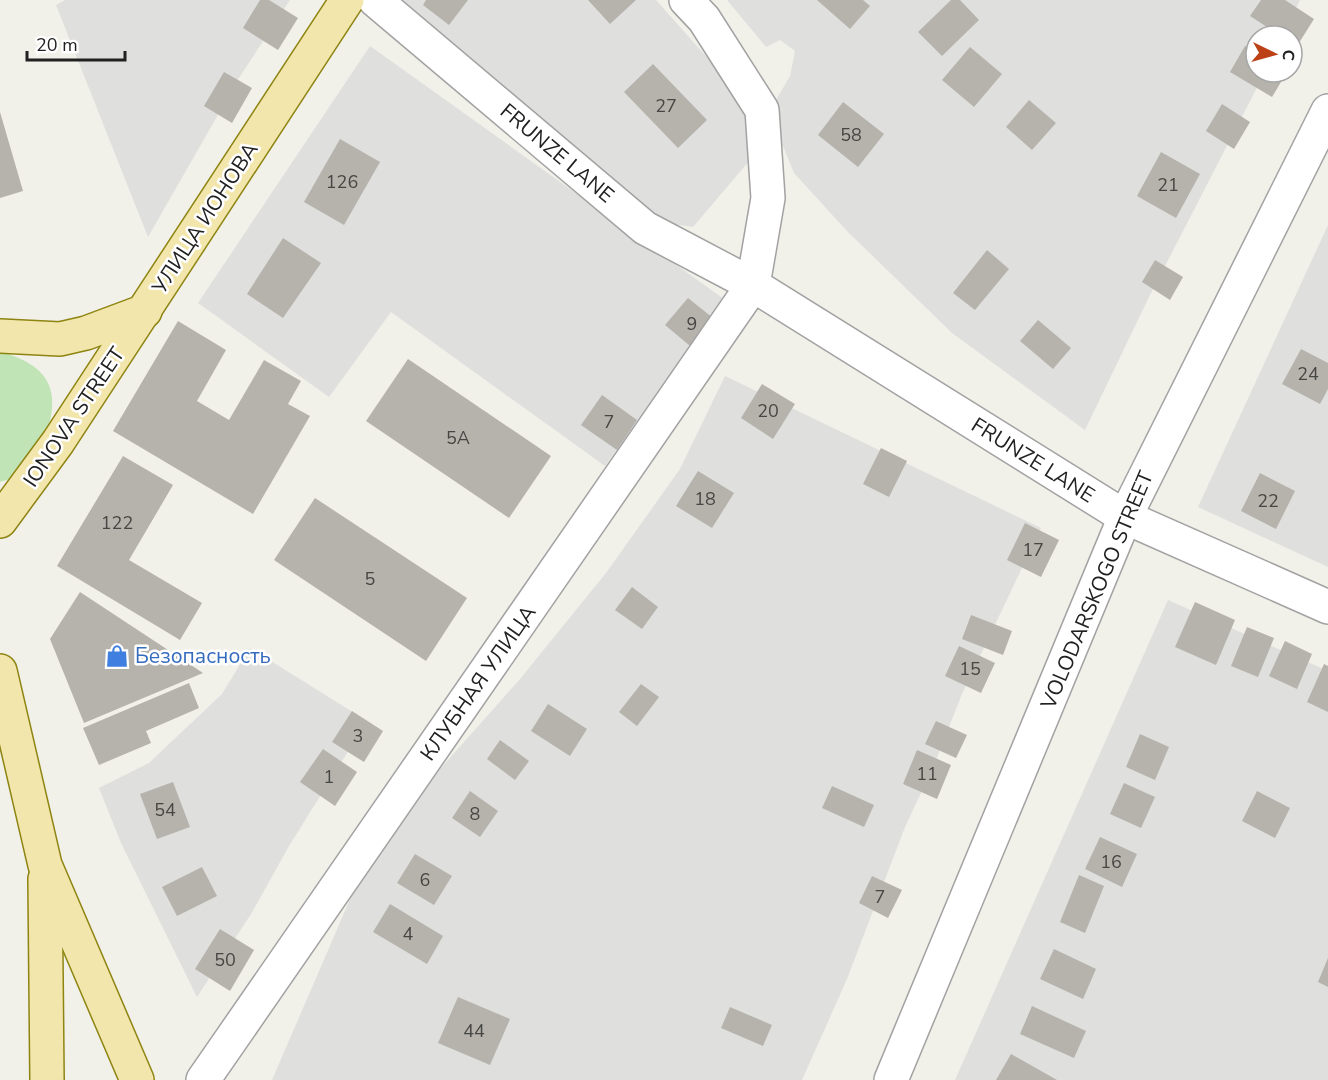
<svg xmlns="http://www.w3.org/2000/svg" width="1328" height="1080" font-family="'Nunito Sans',sans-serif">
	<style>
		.residential { fill: #dfdfde }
		.grass { fill: #c0e4b5 }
		.building { fill: #b6b3ac }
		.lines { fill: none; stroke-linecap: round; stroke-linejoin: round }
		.minor-casing { stroke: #a2a2a2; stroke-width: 36 }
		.major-casing { stroke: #8e8411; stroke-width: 36 }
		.minor { stroke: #fff; stroke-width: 33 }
		.major { stroke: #f2e6ac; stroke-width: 33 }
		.labels { text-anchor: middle; stroke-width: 5; stroke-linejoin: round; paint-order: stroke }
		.number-label { font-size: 18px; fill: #464644 }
		.street-label { font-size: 21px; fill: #212121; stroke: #fff }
		.shop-label { font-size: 21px; fill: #366cbe; stroke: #fff; text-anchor: start }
	</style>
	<rect width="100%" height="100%" fill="#f1f0e9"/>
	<g class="residential">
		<polygon points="65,0 290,0 239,78 148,237 56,5"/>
		<polygon points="395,0 656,0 751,107 756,153 693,227 649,221"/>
		<polygon points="727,0 1300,0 1282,36 1256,36 1256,72 1265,72 1148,299 1085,430 952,333 846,230 794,173 769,112 790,76 795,51 780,40 766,47"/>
		<polygon points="370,46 724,299 605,466 391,312 329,397 198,303"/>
		<polygon points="1328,225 1328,567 1198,507"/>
		<polygon points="725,376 1041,528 962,694 934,765 905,827 847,979 802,1080 272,1080 351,897 400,814 520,679 606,573 680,469"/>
		<polygon points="1168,600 1328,671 1328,1080 955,1080"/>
		<polygon points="250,648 367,721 289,846 251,914 197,997 121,843 99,788 149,763 222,694"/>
	</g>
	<path class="grass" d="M0 351C20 358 43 366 50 388 59 417 39 457 17 475 13 479 5 480 0 482Z"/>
	<g class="building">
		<polygon points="260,0 269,0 298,18 278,50 243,28"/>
		<polygon points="426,0 468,0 449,25 423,5"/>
		<polygon points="588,0 636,0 610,24"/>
		<polygon points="817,0 863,0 870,6 850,29"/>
		<polygon points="951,0 960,0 979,20 942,56 918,32"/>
		<polygon points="1261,0 1285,0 1314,19 1297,46 1292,43 1292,36 1281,36 1250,16"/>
		<polygon points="1245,46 1256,52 1256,72 1287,72 1272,97 1230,72"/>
		<polygon points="970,47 1002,74 974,107 942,80"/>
		<polygon points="653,64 707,120 678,148 624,92"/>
		<polygon points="224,72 252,88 232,123 204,106"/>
		<polygon points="1029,100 1056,123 1032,150 1006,127"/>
		<polygon points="843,102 884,134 858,167 818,135"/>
		<polygon points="1222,104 1250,122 1234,149 1206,131"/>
		<polygon points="0,112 23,191 0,198"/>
		<polygon points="340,139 380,162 344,225 304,202"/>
		<polygon points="1161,152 1200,174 1176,218 1137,196"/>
		<polygon points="283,238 321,263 283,318 247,294"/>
		<polygon points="987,250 1009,269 975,310 953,293"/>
		<polygon points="1155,260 1183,277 1170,300 1142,282"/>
		<polygon points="688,298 718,322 695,350 665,325"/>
		<polygon points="1038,320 1071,348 1053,369 1020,341"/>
		<polygon points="178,321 226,350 197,401 229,420 264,360 301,381 288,404 310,416 253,514 113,431"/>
		<polygon points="1301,349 1328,363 1328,389 1320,404 1282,384"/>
		<polygon points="408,359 551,456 509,518 366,421"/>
		<polygon points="762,384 795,404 773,439 741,418"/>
		<polygon points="602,395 637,420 617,450 581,425"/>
		<polygon points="881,448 907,461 889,497 863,484"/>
		<polygon points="123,456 173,485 129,560 202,603 180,640 57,566"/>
		<polygon points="698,471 734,493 712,528 676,506"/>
		<polygon points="1260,473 1295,491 1276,529 1241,511"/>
		<polygon points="315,498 467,598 426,661 274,560"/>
		<polygon points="1025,523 1059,540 1041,577 1007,560"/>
		<polygon points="632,587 658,607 642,629 615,610"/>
		<polygon points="80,592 203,673 84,723 50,639"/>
		<polygon points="1195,602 1235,620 1216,665 1175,647"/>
		<polygon points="971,615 1012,631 1003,655 962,639"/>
		<polygon points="1247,627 1274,638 1258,677 1231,666"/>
		<polygon points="1285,641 1312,654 1297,689 1269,676"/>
		<polygon points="959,646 995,663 981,693 945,676"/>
		<polygon points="1324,664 1328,666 1328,712 1307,702"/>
		<polygon points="189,683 199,708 146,731 151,743 99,765 83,728"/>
		<polygon points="641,684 659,697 637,726 619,712"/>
		<polygon points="548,704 587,729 570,756 531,731"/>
		<polygon points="352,711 383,731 364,762 332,742"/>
		<polygon points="936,721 967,735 956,758 925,744"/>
		<polygon points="1140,734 1169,747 1155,780 1126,767"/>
		<polygon points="500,740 529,761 515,780 487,759"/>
		<polygon points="323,749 357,772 335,806 300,782"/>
		<polygon points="917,750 951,765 937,799 903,784"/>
		<polygon points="173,782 190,827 157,839 140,794"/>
		<polygon points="1124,783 1155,797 1141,828 1110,814"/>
		<polygon points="832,786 874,805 864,827 822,808"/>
		<polygon points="470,791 498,811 480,837 452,818"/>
		<polygon points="1257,791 1290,808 1275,838 1242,821"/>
		<polygon points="1100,837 1137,854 1122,887 1085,869"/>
		<polygon points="415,854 452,876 434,905 397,883"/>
		<polygon points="202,867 217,896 177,916 162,887"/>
		<polygon points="1079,875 1104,886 1085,933 1060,922"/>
		<polygon points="872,876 902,890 888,918 859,903"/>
		<polygon points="390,904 443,936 427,964 373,932"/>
		<polygon points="220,929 254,950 230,991 195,969"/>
		<polygon points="1054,949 1096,969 1083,999 1040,979"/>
		<polygon points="1328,958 1328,987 1318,982"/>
		<polygon points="458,997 510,1019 490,1065 438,1043"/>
		<polygon points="1032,1006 1086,1031 1074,1058 1020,1034"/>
		<polygon points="730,1007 772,1025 763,1046 721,1028"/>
		<polygon points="1011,1054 1057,1080 996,1080"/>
	</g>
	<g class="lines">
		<g class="minor-casing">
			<g id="minor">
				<polyline points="375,0 645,228 753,285 1125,517 1328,607"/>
				<polyline points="203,1080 753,285 768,198 762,110 704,19 686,0"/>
				<polyline points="891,1080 1125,517 1328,111"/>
			</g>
		</g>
		<g class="major-casing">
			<g id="major">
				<polyline points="0,336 60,339 86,333 145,311"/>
				<polyline points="0,521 58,442 347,0"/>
				<polyline points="0,671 45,865 137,1080"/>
				<polyline points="45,879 47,1080"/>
			</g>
		</g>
		<use href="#minor" class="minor"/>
		<use href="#major" class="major"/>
	</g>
	<defs>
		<g id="shop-bare" transform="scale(1.8)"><path d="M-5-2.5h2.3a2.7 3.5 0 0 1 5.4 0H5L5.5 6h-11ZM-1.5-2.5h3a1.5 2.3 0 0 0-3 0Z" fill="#3f7fe0" stroke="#fff" stroke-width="2.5" paint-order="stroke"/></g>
	</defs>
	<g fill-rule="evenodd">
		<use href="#shop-bare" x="117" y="656"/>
	</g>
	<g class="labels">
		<g class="number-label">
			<text x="666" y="112">27</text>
			<text x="851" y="141">58</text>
			<text x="342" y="188">126</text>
			<text x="1168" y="191">21</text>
			<text x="692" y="330">9</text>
			<text x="1308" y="380">24</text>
			<text x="768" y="417">20</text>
			<text x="609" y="428">7</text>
			<text x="458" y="444">5А</text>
			<text x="705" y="505">18</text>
			<text x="1268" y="507">22</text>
			<text x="117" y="529">122</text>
			<text x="1033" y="556">17</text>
			<text x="370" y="585">5</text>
			<text x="970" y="675">15</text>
			<text x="358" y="742">3</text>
			<text x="927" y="780">11</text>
			<text x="329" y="783">1</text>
			<text x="165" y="816">54</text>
			<text x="475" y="820">8</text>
			<text x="1111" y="868">16</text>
			<text x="425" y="886">6</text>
			<text x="880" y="903">7</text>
			<text x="408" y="940">4</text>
			<text x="225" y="966">50</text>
			<text x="474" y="1037">44</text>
		</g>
		<g class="street-label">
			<text transform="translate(557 153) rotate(40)" y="7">FRUNZE LANE</text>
			<text transform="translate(205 218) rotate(-57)" y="7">УЛИЦА ИОНОВА</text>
			<text transform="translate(74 417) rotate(-56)" y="7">IONOVA STREET</text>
			<text transform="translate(1033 460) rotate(32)" y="7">FRUNZE LANE</text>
			<text transform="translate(1097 590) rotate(-67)" y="7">VOLODARSKOGO STREET</text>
			<text transform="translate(478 683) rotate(-55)" y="7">КЛУБНАЯ УЛИЦА</text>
		</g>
		<g class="shop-label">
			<text x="135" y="663">Безопасность</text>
		</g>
	</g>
	<g transform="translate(1274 54) rotate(95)"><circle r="28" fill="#ffffff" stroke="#a6a6a6" stroke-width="1.5"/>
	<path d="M0-4.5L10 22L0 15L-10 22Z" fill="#bc4117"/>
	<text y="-9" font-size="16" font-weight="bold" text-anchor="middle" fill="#212121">С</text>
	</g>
	<path d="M27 51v9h98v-9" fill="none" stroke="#212121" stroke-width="3"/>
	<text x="36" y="51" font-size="18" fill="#212121" stroke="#ffffff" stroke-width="4.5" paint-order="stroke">20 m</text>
</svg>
